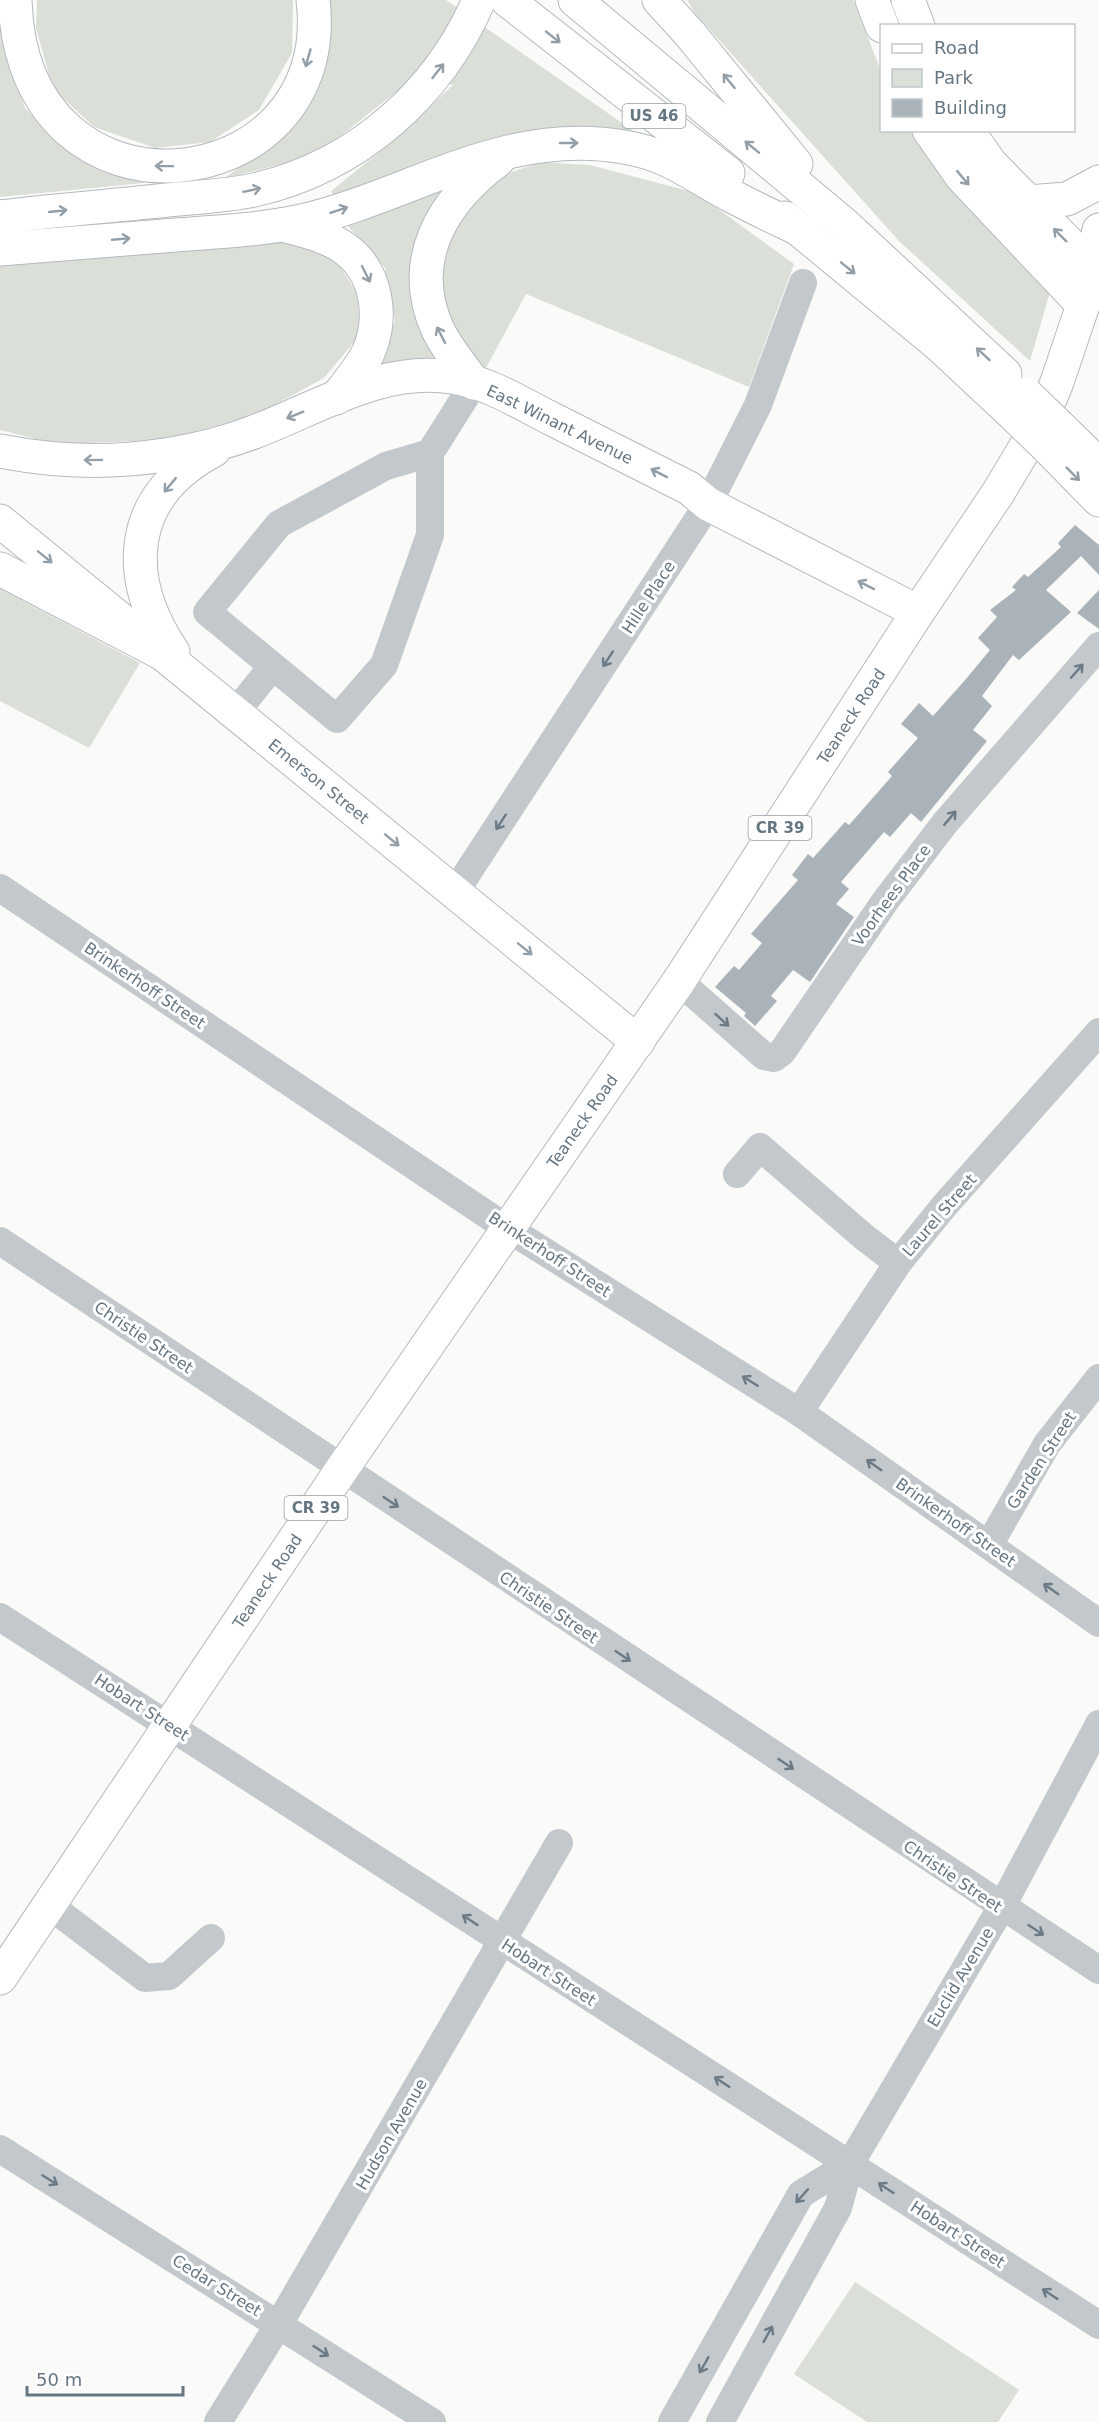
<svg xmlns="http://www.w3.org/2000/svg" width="1099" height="2422" font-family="'DejaVu Sans',sans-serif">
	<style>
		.green { fill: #dadfd7 }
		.building { fill: #aab3b9 }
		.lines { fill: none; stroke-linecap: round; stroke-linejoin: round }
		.major-casing { stroke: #b5babe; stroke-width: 35 }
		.highway-casing { stroke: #b4b9bd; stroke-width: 35 }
		.minor { stroke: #c3c8cc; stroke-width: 28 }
		.major { stroke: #fff; stroke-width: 33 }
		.highway { stroke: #fff; stroke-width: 33 }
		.highway-bridge-casing { stroke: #b4b9bd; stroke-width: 35; stroke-linecap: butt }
		.highway-bridge { stroke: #fff; stroke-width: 33 }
		.oneway { stroke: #939fa8 }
		.oneway2 { stroke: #6a7a87 }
		.labels { text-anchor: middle; stroke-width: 6; stroke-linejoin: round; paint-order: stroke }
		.shield { fill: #fff; stroke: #939fa8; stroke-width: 1.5 }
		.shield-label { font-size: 15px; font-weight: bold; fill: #657683 }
		.street-label { font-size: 16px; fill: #657683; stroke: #fff }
	</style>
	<rect width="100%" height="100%" fill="#fafaf8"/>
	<g class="green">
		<polygon points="0,0 2,0 1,35 25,108 65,149 142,178 144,183 0,197"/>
		<polygon points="37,0 293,0 292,53 259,110 210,142 155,148 94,127 53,89 36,28"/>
		<polygon points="322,0 446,0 642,137 334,196 331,191 397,138 453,85 419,74 316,155 223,179 283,136 327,60"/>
		<polygon points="687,0 853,0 881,71 882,130 914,131 1050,292 1030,361 899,241 694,12"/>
		<polygon points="540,162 590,165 696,193 794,264 749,387 526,294 486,368 454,339 440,277 451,228 484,182"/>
		<polygon points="456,174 423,231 437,357 376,365 395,321 385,268 346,224"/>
		<polygon points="276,239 333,255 357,293 360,335 324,378 258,414 164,440 56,444 0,430 0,260"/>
		<polygon points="0,589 140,663 89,748 0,701"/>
		<polygon points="855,2282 1019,2390 998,2422 867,2422 794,2374"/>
	</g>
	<g class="building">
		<polygon points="1075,525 1099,545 1099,575 1081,556 1046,590 1071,612 1019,660 1013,655 982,696 992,706 973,730 987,741 921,822 911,813 890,837 884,832 841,882 849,889 836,904 854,917 810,982 793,970 771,996 777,1001 755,1026 744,1016 746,1013 715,987 734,966 739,970 762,943 751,934 798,880 792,875 808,854 813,858 845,822 849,825 892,776 888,772 918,738 901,724 919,703 933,716 966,679 990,650 978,638 997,617 990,610 1016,590 1012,587 1024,574 1028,577 1061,547 1058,543"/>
		<polygon points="1099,590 1099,629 1077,613"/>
	</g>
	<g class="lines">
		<g class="major-casing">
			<g id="major">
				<path d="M0 451C84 468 174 462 254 432 318 408 381 366 452 377 488 382 520 403 552 419 597 442 643 465 689 488L708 504 918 612"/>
				<polyline points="0,521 638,1042"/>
				<path d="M173 652C122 576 127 496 214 450"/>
				<polyline points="0,1978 342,1469 679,981 918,612 998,493 1041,421 1057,382 1083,305 1099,230"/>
			</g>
		</g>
		<g class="highway-casing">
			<g id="highway">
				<path d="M15 0C22 240 338 202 313 0"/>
				<polyline points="507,0 728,173"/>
				<polyline points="575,0 845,225 1005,374"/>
				<polyline points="659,0 690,34 796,164"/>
				<polyline points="872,0 882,26"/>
				<polyline points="908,0 918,26"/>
				<polyline points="929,130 962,177 1083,305"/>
				<polyline points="967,130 991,164 1092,267"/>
				<polyline points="1028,202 1067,199 1099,182"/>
				<path d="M0 217C56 210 112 206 168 200 197 197 226 196 254 190 356 167 439 94 479 0"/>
				<polyline points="785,218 939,345 1015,416"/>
				<path d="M283 225C303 231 326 235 344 248 377 271 384 317 368 353 360 369 347 384 336 398"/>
				<path d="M0 249C59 244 117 240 176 235 216 232 258 230 297 222 410 197 502 126 624 147 668 154 692 175 730 195 754 208 778 219 803 231"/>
				<path d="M474 383C462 366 447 349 438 330 406 260 443 201 498 160"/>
				<polyline points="1059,426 1099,465"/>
				<polyline points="1048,448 1099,500"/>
				<polyline points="0,569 165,655"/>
			</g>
		</g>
		<g class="minor">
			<polyline points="430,453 386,466 279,524 207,612 337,719 384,665 430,535 430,453 474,383"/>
			<polyline points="235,713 272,667"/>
			<polyline points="0,888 507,1228 799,1412 1099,1623"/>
			<polyline points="455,892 708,504 758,405 803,283"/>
			<polyline points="679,981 764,1056 774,1058 782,1052 886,900 945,823 1099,646"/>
			<polyline points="737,1174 760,1147 864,1237 898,1263"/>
			<polyline points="0,1241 1099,1970"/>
			<polyline points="799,1412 898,1263 945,1205 1099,1032"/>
			<polyline points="989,1545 1047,1444 1099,1378"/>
			<polyline points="0,1617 1099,2325"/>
			<polyline points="49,1905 145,1978 169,1976 211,1938"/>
			<polyline points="0,2149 432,2422"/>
			<polyline points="218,2422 279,2324 559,1843"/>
			<polyline points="672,2422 801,2194 850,2164"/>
			<polyline points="720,2422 838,2208 850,2164 1001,1908 1099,1724"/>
		</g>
		<use href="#major" class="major"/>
		<use href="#highway" class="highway"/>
		<g class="highway-bridge-casing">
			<g id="highway-bridge">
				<polyline points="1026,394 1059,426"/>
				<polyline points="1015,416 1048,448"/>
			</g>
		</g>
		<use href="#highway-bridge" class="highway-bridge"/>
	</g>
	<defs><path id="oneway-shaft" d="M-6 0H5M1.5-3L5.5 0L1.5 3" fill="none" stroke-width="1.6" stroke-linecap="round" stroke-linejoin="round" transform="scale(1.5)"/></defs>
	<g class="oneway">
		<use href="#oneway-shaft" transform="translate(553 37) rotate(38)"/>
		<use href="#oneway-shaft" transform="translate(308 58) rotate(106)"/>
		<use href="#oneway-shaft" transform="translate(438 71) rotate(-52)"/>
		<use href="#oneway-shaft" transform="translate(729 81) rotate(-129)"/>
		<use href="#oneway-shaft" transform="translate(569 143)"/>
		<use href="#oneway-shaft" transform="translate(752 147) rotate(-141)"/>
		<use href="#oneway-shaft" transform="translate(164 166) rotate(-179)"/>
		<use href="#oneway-shaft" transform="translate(963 178) rotate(50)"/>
		<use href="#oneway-shaft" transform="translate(252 190) rotate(-12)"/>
		<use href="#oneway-shaft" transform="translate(339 210) rotate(-18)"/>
		<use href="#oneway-shaft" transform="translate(58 211) rotate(-6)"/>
		<use href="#oneway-shaft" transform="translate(1060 235) rotate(-135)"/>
		<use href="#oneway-shaft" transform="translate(121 239) rotate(-5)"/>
		<use href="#oneway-shaft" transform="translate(848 268) rotate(39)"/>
		<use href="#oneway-shaft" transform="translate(366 274) rotate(63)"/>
		<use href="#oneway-shaft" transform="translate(441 335) rotate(-117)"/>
		<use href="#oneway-shaft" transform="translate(983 354) rotate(-137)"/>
		<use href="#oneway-shaft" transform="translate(295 415) rotate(158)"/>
		<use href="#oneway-shaft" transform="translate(93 460) rotate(179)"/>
		<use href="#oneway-shaft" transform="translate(659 473) rotate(-153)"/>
		<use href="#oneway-shaft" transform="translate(1073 474) rotate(45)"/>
		<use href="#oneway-shaft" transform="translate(170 485) rotate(130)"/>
		<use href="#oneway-shaft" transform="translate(45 557) rotate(39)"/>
		<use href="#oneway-shaft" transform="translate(866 585) rotate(-153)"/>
		<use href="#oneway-shaft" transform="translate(392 840) rotate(39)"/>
		<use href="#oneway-shaft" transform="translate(525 949) rotate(39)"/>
	</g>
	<g class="oneway2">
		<use href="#oneway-shaft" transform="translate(608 659) rotate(123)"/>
		<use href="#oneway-shaft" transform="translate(1077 671) rotate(-49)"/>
		<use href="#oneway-shaft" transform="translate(950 818) rotate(-50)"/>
		<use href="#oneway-shaft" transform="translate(501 822) rotate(123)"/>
		<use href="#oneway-shaft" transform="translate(722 1020) rotate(42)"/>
		<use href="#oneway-shaft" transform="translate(750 1381) rotate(-148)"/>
		<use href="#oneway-shaft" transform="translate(874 1465) rotate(-145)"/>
		<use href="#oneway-shaft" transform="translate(391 1502) rotate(34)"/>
		<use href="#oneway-shaft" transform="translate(1051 1589) rotate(-145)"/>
		<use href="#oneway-shaft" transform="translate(623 1656) rotate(34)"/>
		<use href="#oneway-shaft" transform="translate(786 1764) rotate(34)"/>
		<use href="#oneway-shaft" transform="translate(470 1920) rotate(-147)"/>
		<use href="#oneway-shaft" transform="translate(1036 1930) rotate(33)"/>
		<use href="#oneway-shaft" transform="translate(722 2082) rotate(-147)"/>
		<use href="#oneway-shaft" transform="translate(50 2180) rotate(32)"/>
		<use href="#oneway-shaft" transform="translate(886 2188) rotate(-147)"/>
		<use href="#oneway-shaft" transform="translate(802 2196) rotate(132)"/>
		<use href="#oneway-shaft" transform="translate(1050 2294) rotate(-147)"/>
		<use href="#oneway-shaft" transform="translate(768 2334) rotate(-61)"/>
		<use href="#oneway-shaft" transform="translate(321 2351) rotate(33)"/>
		<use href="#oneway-shaft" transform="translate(704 2365) rotate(120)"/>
	</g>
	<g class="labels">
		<g class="shield">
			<rect x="622.5" y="104" width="63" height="24" rx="4.5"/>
			<rect x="748.5" y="816" width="63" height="24" rx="4.5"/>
			<rect x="284.5" y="1496" width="63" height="24" rx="4.5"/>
		</g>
		<g class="shield-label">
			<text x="654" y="121">US 46</text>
			<text x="780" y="833">CR 39</text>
			<text x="316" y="1513">CR 39</text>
		</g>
		<g class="street-label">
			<text transform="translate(560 424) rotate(26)" y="6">East Winant Avenue</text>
			<text transform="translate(648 597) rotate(-57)" y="6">Hille Place</text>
			<text transform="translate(851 716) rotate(-57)" y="6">Teaneck Road</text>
			<text transform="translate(319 781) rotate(39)" y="6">Emerson Street</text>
			<text transform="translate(891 895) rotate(-54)" y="6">Voorhees Place</text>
			<text transform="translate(145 985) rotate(34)" y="6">Brinkerhoff Street</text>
			<text transform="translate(582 1121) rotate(-55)" y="6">Teaneck Road</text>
			<text transform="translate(939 1215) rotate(-49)" y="6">Laurel Street</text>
			<text transform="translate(550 1254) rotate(33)" y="6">Brinkerhoff Street</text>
			<text transform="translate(144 1337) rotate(34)" y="6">Christie Street</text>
			<text transform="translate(1041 1460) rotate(-57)" y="6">Garden Street</text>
			<text transform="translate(956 1522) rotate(35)" y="6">Brinkerhoff Street</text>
			<text transform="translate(267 1581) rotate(-56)" y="6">Teaneck Road</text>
			<text transform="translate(549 1607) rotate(34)" y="6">Christie Street</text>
			<text transform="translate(142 1707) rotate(33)" y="6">Hobart Street</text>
			<text transform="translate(953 1876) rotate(34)" y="6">Christie Street</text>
			<text transform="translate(549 1972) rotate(33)" y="6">Hobart Street</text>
			<text transform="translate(960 1977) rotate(-59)" y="6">Euclid Avenue</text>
			<text transform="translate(391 2134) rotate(-60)" y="6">Hudson Avenue</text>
			<text transform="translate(958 2234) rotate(33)" y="6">Hobart Street</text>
			<text transform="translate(217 2285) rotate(32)" y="6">Cedar Street</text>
		</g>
	</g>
	<rect x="880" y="24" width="195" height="108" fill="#ffffff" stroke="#c1c8cd" stroke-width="1.5"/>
	<rect x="892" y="44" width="30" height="9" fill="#ffffff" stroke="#c1c8cd" stroke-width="1.5"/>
	<text x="934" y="54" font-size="18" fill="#657683">Road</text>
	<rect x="892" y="69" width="30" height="18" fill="#dadfd7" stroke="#c1c8cd" stroke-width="1.5"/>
	<text x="934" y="84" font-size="18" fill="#657683">Park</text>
	<rect x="892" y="99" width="30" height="18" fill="#aab3b9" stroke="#c1c8cd" stroke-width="1.5"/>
	<text x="934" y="114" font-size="18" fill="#657683">Building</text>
	<path d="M27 2386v9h156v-9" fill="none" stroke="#657683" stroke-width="3"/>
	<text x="36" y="2386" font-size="18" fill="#657683" stroke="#ffffff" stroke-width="4.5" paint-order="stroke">50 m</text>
</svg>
